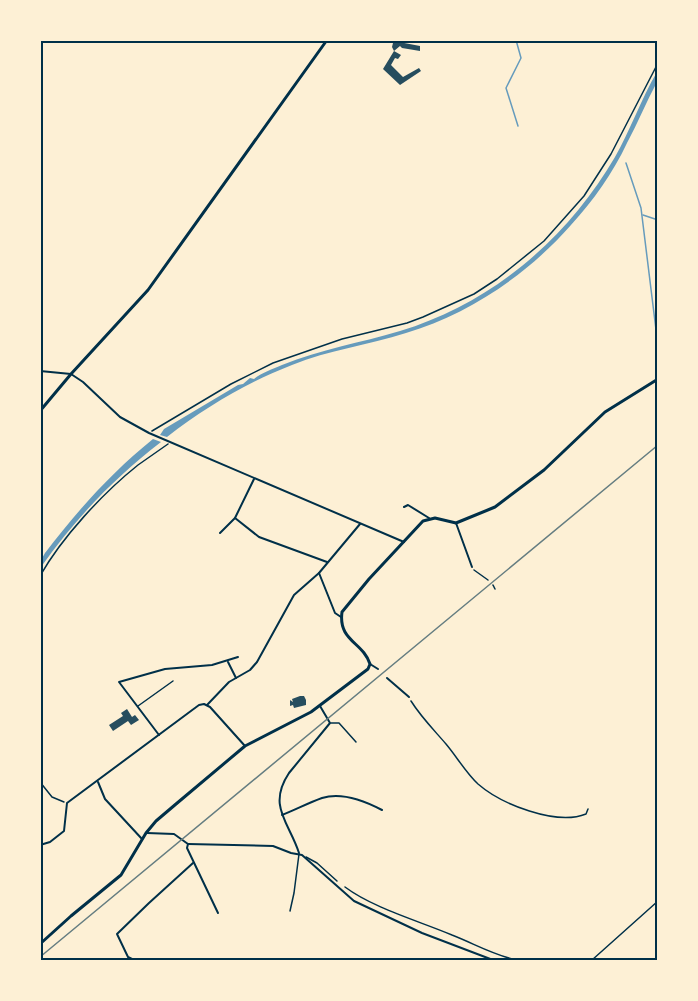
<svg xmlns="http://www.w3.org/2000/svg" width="698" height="1001" font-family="Montserrat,sans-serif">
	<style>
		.water { fill: #669bbc }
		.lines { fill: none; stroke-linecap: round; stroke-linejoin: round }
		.stream { stroke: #669bbc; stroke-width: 1.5 }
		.building { fill: #264d5e }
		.path { stroke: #003049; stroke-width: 1.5 }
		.service { stroke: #003049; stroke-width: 1.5 }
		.minor { stroke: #003049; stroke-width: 2 }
		.secondary { stroke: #003049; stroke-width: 3 }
		.rail { stroke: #657d81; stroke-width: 1.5 }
		.neatline { fill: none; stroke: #003049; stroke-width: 2 }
	</style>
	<rect width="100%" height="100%" fill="#fdf0d5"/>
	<g class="water">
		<path d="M657 72V82C646 102 638 123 627 143 613 173 593 201 571 225 527 275 469 314 406 333 368 345 329 350 292 365 246 383 206 407 167 437L160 435 164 429 238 385 243 384 250 378 254 379C261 373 273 369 282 365 321 349 360 343 400 331 492 303 567 239 615 157 630 131 641 99 657 72Z"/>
		<path d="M153 439 161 442C113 479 76 518 41 567V560L45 553C77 511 112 472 153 439Z"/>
	</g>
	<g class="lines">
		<g class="stream">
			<polyline points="516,40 521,58 506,88 518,126"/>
			<polyline points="626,163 641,208 658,346"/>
			<polyline points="643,215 658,220"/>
		</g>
	</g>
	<g class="building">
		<polygon points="399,42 420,46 420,51 402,48 400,46 394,51 401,55 398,59 395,58 391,65 403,77 419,68 421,71 400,85 383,69 394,51 392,47 393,43"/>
		<polygon points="300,696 304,696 306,700 306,705 294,708 293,705 290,706 290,700 293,702 292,699"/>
		<polygon points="127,709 132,717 135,715 139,720 131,725 128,721 113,731 109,725 123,716 121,713"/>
	</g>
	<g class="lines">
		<g class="path">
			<polyline points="152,431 231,384 273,363 342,339 407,323 423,317 474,294 497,279 544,241 584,196 611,154 658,63"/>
			<polyline points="474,570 488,580"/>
			<path d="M40 576C62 537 103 493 138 465 148 458 158 451 168 444"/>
			<polyline points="493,585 495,589"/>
			<path d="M411 701C421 717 434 730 446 744 457 757 466 773 478 784 501 804 556 826 586 814L588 809"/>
			<polyline points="40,782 52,797 64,802"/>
			<path d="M345 887C373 908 419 921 452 935 475 944 491 954 516 960"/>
			<polyline points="592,960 658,901"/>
		</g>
		<g class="service">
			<polyline points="138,706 173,681"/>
			<polyline points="331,723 339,723 356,742"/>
			<polyline points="306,857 317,863 337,881"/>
			<polyline points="290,911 294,893 299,854"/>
		</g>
		<g class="minor">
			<polyline points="40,371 71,374 83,382 120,417 149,433 404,542"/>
			<polyline points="404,507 408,505 429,518"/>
			<polyline points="235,518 259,537 327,562"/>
			<polyline points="456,523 472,567"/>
			<polyline points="220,533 235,518 254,479"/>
			<polyline points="319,573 335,613 341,617"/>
			<polyline points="228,662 236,678"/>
			<polyline points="370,664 378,669"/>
			<polyline points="387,678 409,697"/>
			<polyline points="207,705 229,682 250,670 257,662 294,595 319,573 360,524"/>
			<polyline points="159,735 119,682 165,669 212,665 238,657"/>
			<polyline points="98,782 105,799 142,839"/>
			<path d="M282 815C295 810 308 803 322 798 341 792 365 801 382 810"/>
			<polyline points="147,833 174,834 188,844"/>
			<polyline points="188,844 273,846 291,853 302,855 354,901 422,933 493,960"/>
			<polyline points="188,844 187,848 218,913"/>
			<polyline points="40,845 50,842 64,831 67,803 199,705 204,704 210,707 245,746"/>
			<path d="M299 853C289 822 267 806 289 773L330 723 320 706"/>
			<polyline points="134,960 128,957 117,934 149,903 193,863"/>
		</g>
		<g class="secondary">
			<polyline points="40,411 71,374 148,290 327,40"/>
			<path d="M40 944 71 916 121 875 146 833 156 821 176 804 245 746 311 712 368 669 370 664C363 642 338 641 342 612L369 579 423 521 435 518 456 523 495 507 544 470 605 412 658 379"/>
		</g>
		<polyline class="rail" points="40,957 658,445"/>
	</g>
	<rect width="698" height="1001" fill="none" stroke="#fdf0d5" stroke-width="84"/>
	<rect x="42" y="42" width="614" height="917" class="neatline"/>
</svg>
